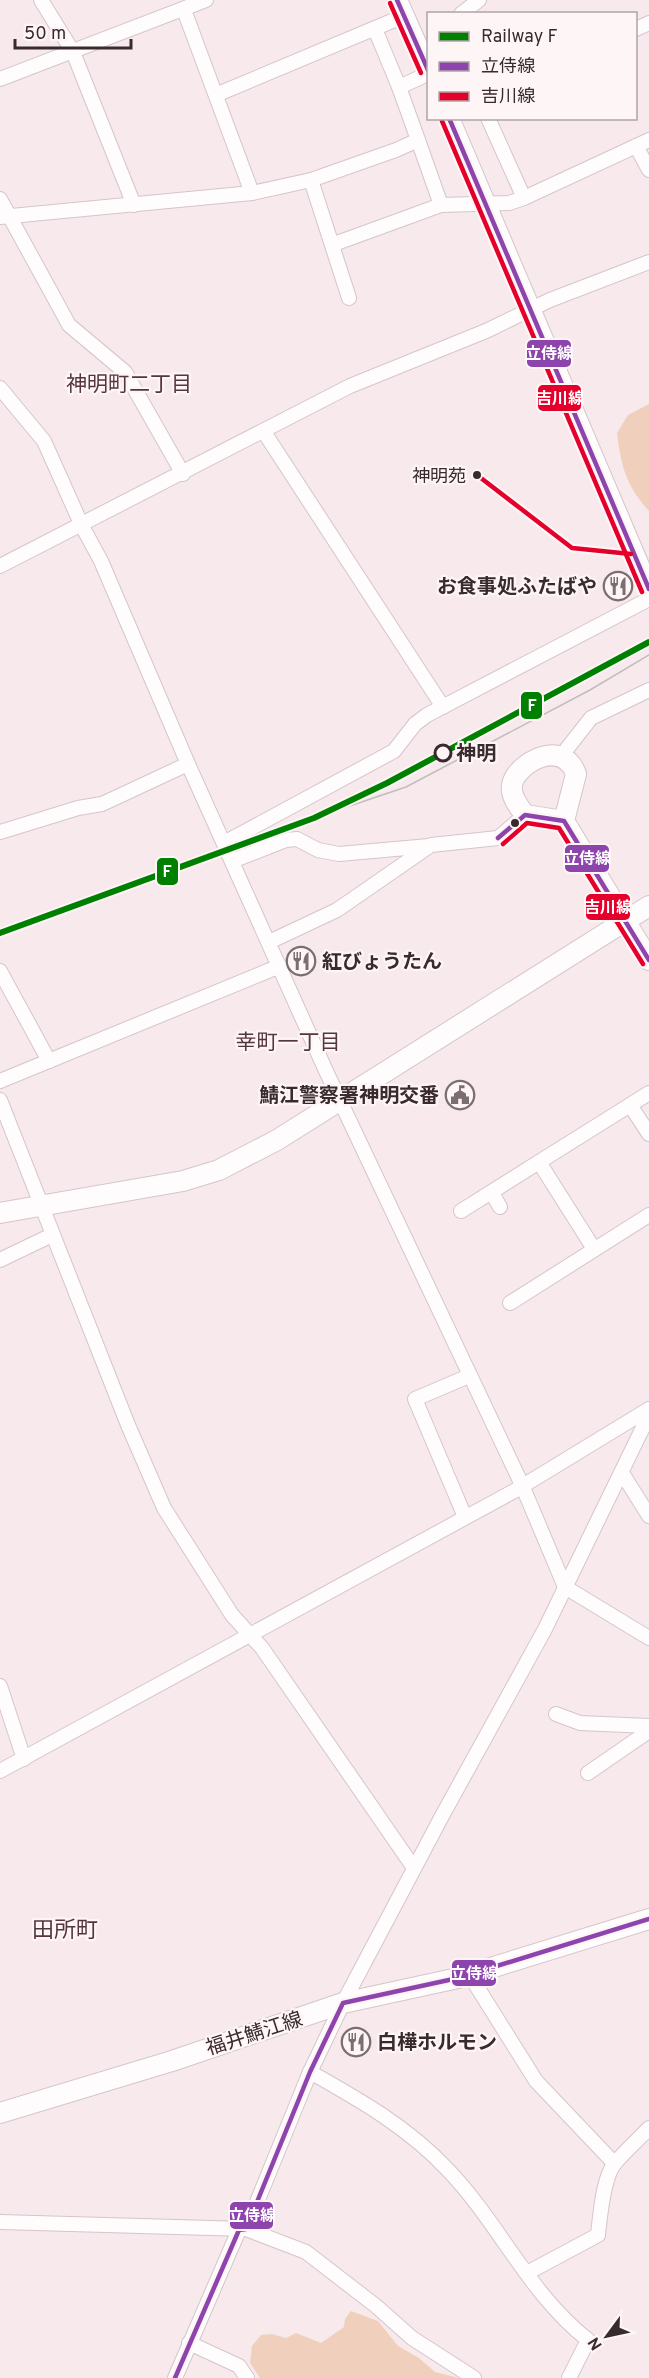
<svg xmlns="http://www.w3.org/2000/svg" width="649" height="2378" font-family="Overpass,'Noto Sans JP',sans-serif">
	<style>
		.green { fill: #f0d0bd }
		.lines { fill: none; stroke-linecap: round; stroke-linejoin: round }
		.street-casing { stroke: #d4c6c9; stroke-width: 16 }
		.secondary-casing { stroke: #d4c6c9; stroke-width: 22 }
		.street { stroke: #fefcfc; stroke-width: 14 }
		.secondary { stroke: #fefcfc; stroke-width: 20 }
		.tram { stroke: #c1bdbd; stroke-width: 1.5 }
		.bus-1-casing { stroke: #fef5f7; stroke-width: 9 }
		.bus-2-casing { stroke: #fef5f7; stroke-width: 9 }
		.bus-1 { stroke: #8e44ad; stroke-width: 4.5 }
		.bus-2 { stroke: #e4002b; stroke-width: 4.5 }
		.rail-1-casing { stroke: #fef5f7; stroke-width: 10 }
		.rail-1 { stroke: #008000; stroke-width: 6 }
		.bus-dot { fill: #392a2d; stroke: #fef5f7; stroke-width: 2 }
		.stop-dot { fill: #fef5f7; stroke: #392a2d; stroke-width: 3 }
		.labels { text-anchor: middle; stroke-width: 4.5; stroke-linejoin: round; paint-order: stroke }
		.bus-label { font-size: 18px; fill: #392a2d; stroke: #fef5f7; text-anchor: end }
		.poi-label { font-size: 20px; font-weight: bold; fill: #392a2d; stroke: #fef5f7; text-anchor: end }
		.stop-label { font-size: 20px; font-weight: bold; fill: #392a2d; stroke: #fef5f7; text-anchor: start }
		.street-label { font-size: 20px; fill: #392a2d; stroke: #fef5f7 }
		.neighbourhood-label { font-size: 21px; fill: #56353d; stroke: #fef5f7 }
		.quarter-label { font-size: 22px; fill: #56353d; stroke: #fef5f7 }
		.line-badge { stroke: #fef5f7; stroke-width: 2 }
		.badge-label { font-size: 16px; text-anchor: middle; font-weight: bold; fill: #fff }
	</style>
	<rect width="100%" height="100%" fill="#f7e9ec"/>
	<g class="green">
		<path d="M649 404V511C626 486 621 466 617 433L628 415Z"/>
		<polygon points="351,2311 378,2321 398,2346 419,2358 435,2372 459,2378 260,2378 250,2363 252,2346 261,2335 272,2334 286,2338 296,2333 321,2343 344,2327 345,2319"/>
	</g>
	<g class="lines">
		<g class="street-casing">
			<g id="street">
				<polyline points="41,0 73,52 134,205"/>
				<polyline points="184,10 252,193"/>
				<polyline points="461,14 479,0"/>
				<polyline points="375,29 399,87"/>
				<polyline points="636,29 649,23"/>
				<polyline points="0,79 206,0"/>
				<polyline points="218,94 404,16"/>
				<polyline points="488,118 524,198 649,140"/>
				<polyline points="636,146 649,170"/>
				<polyline points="311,180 349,298"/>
				<polyline points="0,199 69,325 125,372 183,474"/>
				<polyline points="441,205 509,203 524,198"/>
				<polyline points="0,217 252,193 311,180 396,150 418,140 399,87 428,74"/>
				<polyline points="334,244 441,205 418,140"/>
				<polyline points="0,388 44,441 82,526 101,561 188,764 326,1071 522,1485 565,1587 649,1638"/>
				<polyline points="264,432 443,707"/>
				<polyline points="0,566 350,386 486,331 550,300 649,262"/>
				<polyline points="562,755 591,718 649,690"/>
				<polyline points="0,832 78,808 102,804 188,764"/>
				<polyline points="224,843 394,751 415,724 427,715 649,599"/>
				<polyline points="232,861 286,840 297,839 318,850 339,854 429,846"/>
				<polyline points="269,942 337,910 431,845 498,838 525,815"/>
				<polyline points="0,971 49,1061"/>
				<polyline points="0,1081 280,966"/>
				<polyline points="649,1093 630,1105 649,1134"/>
				<polyline points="0,1100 128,1425 164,1508 232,1615 262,1648 414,1868"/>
				<polyline points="492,1193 500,1207"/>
				<polyline points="461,1211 539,1162"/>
				<polyline points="594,1249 539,1162 630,1105"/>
				<polyline points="0,1260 52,1235"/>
				<polyline points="510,1303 649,1215"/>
				<polyline points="622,1473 649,1516"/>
				<polyline points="465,1517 415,1399 469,1376"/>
				<polyline points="0,1686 24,1759"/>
				<polyline points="556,1714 580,1723 649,1726"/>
				<polyline points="0,1771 516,1490 649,1409"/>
				<polyline points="588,1773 649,1731"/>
				<polyline points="469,1974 536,2081 614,2163"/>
				<path d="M310 2072C360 2100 409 2128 448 2170 499 2223 529 2294 588 2340L569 2378"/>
				<polyline points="0,2222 246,2229 306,2252 376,2306 412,2338 474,2378"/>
				<polyline points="246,2229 310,2072 343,2003 442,1816 545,1629 649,1415"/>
				<path d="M527 2273 598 2235C600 2217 603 2175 616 2162 626 2150 638 2140 649 2128"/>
				<polyline points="189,2343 239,2366 247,2378"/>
				<polyline points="175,2378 239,2230"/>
			</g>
		</g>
		<g class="secondary-casing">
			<g id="secondary">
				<polyline points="397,0 428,70"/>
				<polyline points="449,118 649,589"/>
				<path d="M564 821 525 815C519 807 510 796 512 785 516 763 563 737 576 774L564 821 649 960"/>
				<polyline points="0,1213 183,1181 219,1170 277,1140 649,906"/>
				<polyline points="0,2113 172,2061 343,2003 458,1978 649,1919"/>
			</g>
		</g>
		<use href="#street" class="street"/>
		<use href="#secondary" class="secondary"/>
		<polyline class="tram" points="314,818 406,787 590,690 649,655"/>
		<g class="bus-1-casing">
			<g id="bus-1">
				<polyline points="397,0 428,70"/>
				<polyline points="449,118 649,589"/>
				<polyline points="498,838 525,815 564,821 649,960"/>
				<polyline points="175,2378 239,2230 246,2229 310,2072 343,2003 458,1978 649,1919"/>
			</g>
		</g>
		<g class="bus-2-casing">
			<g id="bus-2">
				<polyline points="390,3 421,73"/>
				<polyline points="442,121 642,592"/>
				<polyline points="477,475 572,548 631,554"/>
				<polyline points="503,844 527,823 559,828 643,964"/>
			</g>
		</g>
		<use href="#bus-1" class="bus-1"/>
		<use href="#bus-2" class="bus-2"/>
		<g class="rail-1-casing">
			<polyline id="rail-1" points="0,933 314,818 387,783 649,642"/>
		</g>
		<use href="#rail-1" class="rail-1"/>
	</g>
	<defs>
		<g id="restaurant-ring" transform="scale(1.5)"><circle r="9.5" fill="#fef5f7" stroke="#7c6d70" stroke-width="1.5"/><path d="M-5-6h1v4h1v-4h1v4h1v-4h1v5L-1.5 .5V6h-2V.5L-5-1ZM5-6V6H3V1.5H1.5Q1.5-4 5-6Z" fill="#7c6d70"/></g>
		<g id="civic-ring" transform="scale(1.5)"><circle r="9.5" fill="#fef5f7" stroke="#7c6d70" stroke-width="1.5"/><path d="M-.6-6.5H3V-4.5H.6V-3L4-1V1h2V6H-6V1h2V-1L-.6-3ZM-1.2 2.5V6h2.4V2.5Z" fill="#7c6d70"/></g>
	</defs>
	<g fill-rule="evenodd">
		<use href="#restaurant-ring" x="618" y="586"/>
		<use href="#restaurant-ring" x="301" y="961"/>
		<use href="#civic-ring" x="460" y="1095"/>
		<use href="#restaurant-ring" x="356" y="2042"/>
	</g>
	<g class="bus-dot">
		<circle cx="477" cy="475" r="5"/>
		<circle cx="515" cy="823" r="5"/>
	</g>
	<circle class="stop-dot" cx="443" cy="753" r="8"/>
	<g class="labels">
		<g class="bus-label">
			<text x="466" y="482">神明苑</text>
		</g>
		<g class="poi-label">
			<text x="597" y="593">お食事処ふたばや</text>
			<text x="322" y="968" text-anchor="start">紅びょうたん</text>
			<text x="439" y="1102">鯖江警察署神明交番</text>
			<text x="377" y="2049" text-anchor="start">白樺ホルモン</text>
		</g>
		<g class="stop-label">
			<text x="456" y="760">神明</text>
		</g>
		<g class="street-label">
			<text transform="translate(254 2033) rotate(-18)" y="7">福井鯖江線</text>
		</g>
		<g class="neighbourhood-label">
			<text x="129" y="391">神明町二丁目</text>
			<text x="288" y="1049">幸町一丁目</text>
		</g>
		<g class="quarter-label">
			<text x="65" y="1937">田所町</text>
		</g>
	</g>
	<g class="line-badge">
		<rect x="526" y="339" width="46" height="29" rx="6" fill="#8e44ad"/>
		<rect x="537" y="384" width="45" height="28" rx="6" fill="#e4002b"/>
		<rect x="520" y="691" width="23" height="29" rx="6" fill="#008000"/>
		<rect x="564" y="844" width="46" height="29" rx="6" fill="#8e44ad"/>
		<rect x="156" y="857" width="23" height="29" rx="6" fill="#008000"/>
		<rect x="585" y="893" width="46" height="28" rx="6" fill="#e4002b"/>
		<rect x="451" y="1959" width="46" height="28" rx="6" fill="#8e44ad"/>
		<rect x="229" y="2201" width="45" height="29" rx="6" fill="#8e44ad"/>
	</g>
	<g class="badge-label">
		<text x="549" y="359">立侍線</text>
		<text x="560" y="404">吉川線</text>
		<text x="532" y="711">F</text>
		<text x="587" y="864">立侍線</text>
		<text x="167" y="877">F</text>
		<text x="608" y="913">吉川線</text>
		<text x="474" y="1979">立侍線</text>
		<text x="252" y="2221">立侍線</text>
	</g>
	<rect x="427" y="12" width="210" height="108" fill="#fef5f7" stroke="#afa4a6" stroke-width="1.5"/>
	<rect x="439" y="32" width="30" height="9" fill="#008000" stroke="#afa4a6" stroke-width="1.5"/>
	<text x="481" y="42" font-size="18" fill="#392a2d">Railway F</text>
	<rect x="439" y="62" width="30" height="9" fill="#8e44ad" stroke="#afa4a6" stroke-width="1.5"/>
	<text x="481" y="72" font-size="18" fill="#392a2d">立侍線</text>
	<rect x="439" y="92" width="30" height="9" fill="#e4002b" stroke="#afa4a6" stroke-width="1.5"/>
	<text x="481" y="102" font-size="18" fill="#392a2d">吉川線</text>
	<g transform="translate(607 2336) rotate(237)" stroke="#fef5f7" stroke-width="4.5" paint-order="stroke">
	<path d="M0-4.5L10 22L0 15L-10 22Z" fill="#392a2d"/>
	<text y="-9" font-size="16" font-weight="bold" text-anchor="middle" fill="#392a2d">N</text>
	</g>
	<path d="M15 39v9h116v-9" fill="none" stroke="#392a2d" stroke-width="3"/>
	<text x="24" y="39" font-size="18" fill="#392a2d" stroke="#fef5f7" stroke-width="4.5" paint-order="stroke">50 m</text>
</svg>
